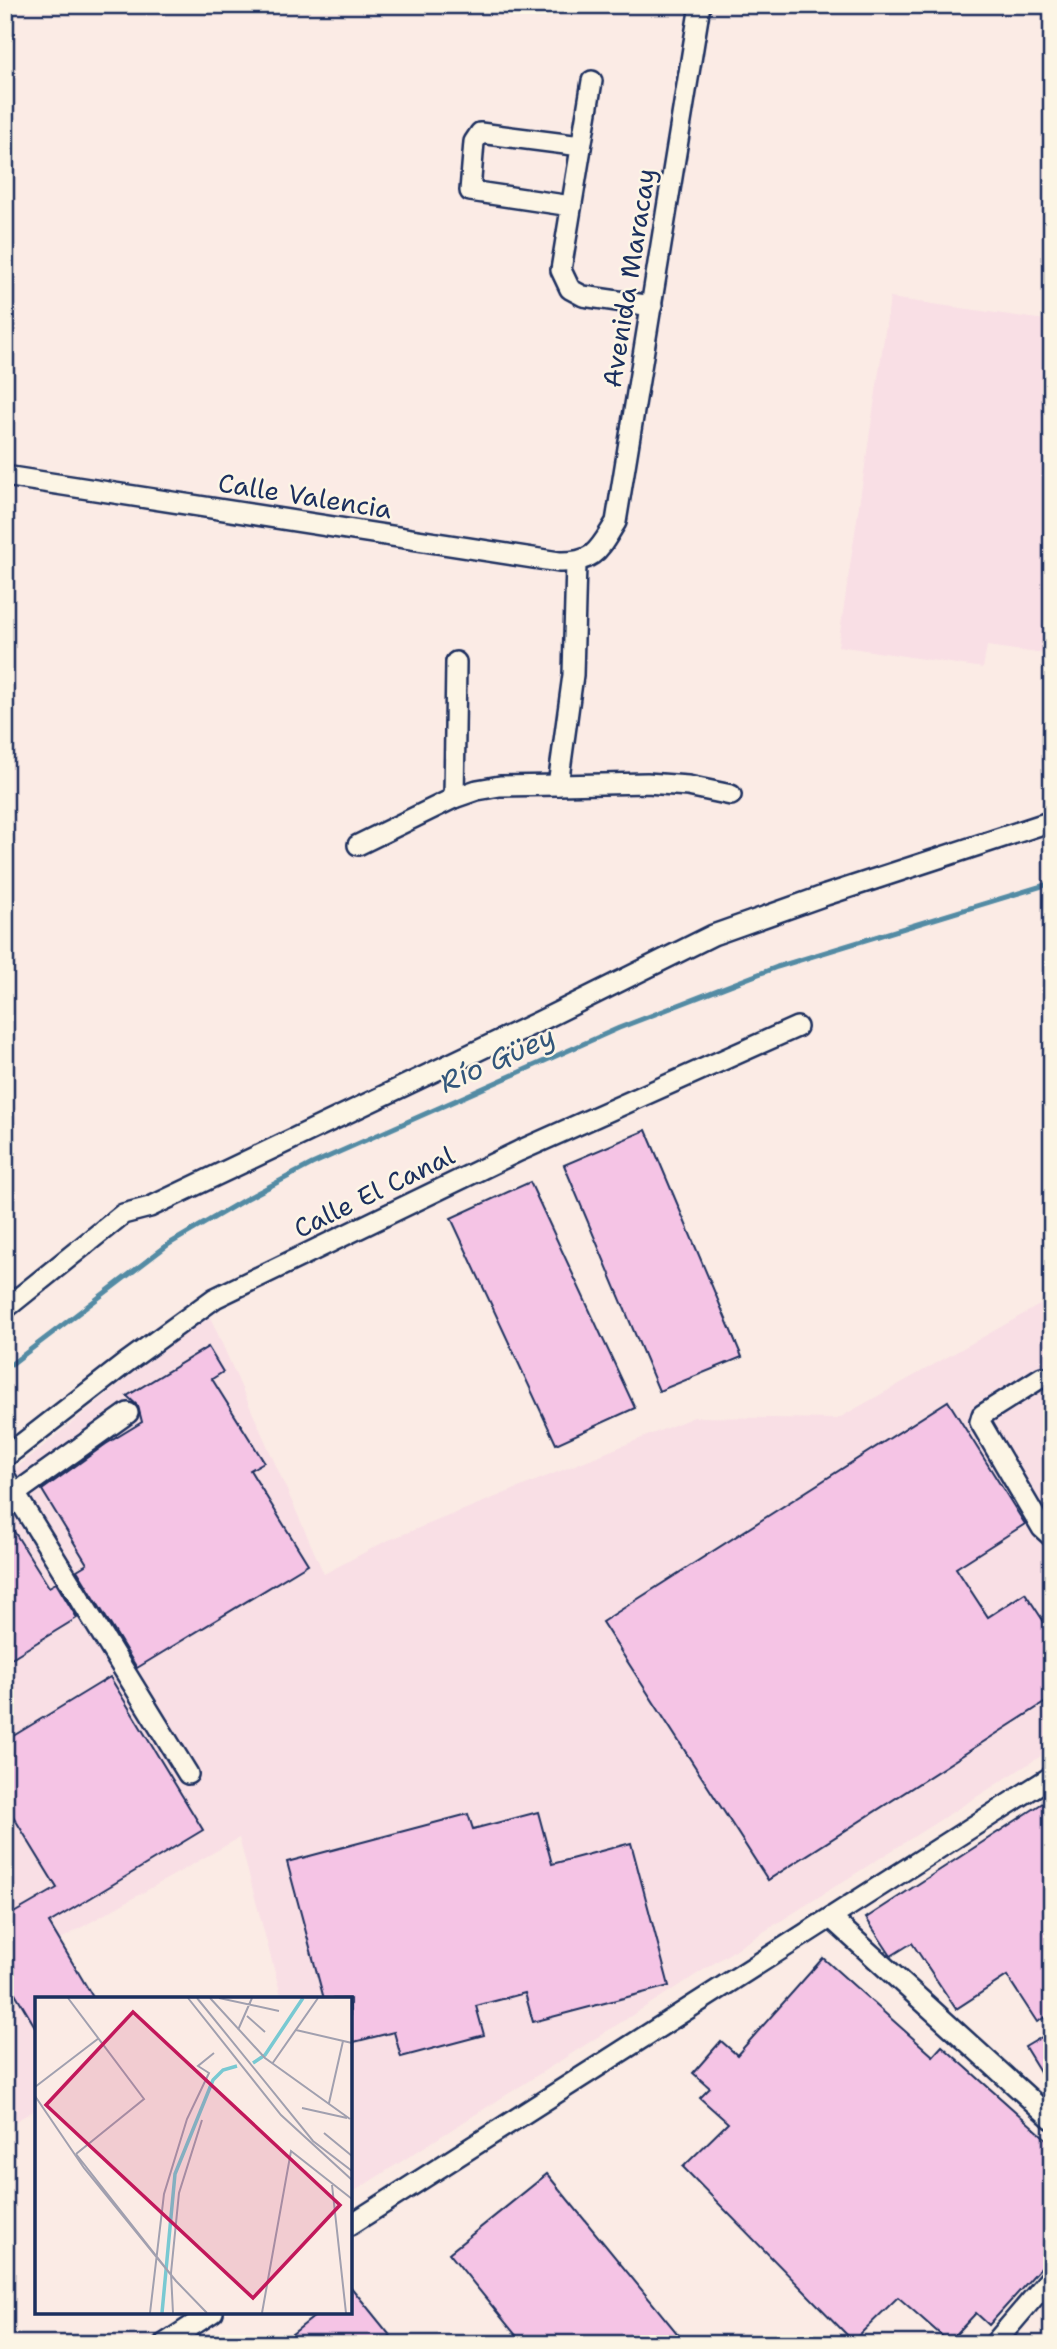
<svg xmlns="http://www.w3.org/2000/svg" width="1057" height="2349" font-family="'Shantell Sans',sans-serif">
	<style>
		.built { fill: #f9dfe5 }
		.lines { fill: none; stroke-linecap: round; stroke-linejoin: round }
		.stream { stroke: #538ba4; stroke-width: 5 }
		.building { fill: #f5c4e5; stroke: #1b2f5e; stroke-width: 2 }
		.minor-casing { stroke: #1b2f5e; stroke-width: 24 }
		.minor { stroke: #fcf5e5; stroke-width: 19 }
		.labels { text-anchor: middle; stroke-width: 5; stroke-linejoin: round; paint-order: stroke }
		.street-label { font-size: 26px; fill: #1b2f5e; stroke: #fcf5e5 }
		.water-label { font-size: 28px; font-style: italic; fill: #32567b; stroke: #fcf5e5 }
		.inset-river { fill: none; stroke: #79c9d2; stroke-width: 3.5 }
		.inset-road { fill: none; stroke: #a1a0af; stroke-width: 2 }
		.view { fill: #c2185b; fill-opacity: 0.15; stroke: #c2185b; stroke-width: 3.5 }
		.inset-edge { fill: none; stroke: #1b2f5e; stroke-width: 3.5 }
	</style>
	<rect width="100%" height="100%" fill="#fbebe5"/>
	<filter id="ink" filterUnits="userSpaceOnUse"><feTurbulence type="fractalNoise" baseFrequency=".0143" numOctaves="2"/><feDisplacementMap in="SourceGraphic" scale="14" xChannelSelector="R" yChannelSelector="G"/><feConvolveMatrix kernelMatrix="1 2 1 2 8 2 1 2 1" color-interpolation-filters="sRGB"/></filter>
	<g filter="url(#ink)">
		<g class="built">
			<polygon points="890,298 1052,321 1052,655 987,646 983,668 838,646"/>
			<polygon points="1052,1298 1052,1749 350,2194 350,1999 282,1999 239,1838 54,1943 37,1999 37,2109 5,2127 5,1477 208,1312 324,1574 384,1542 694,1417 837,1419"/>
		</g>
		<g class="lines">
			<polyline class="stream" points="5,1369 169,1244 244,1200 312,1164 619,1028 777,967 1052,883"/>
		</g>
		<g class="building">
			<polygon points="646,1130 742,1357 659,1391 564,1165"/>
			<polygon points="530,1182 635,1408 556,1444 451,1218"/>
			<polygon points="208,1347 223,1372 212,1379 264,1462 250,1470 308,1564 137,1668 77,1570 87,1564 42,1490 106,1444 142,1422 138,1406 127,1396"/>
			<polygon points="948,1401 1025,1524 956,1568 988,1617 1025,1593 1052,1634 1052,1698 768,1880 602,1622"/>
			<polygon points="5,1517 49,1587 56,1583 77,1618 5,1662"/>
			<polygon points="110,1677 203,1830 49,1923 94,1999 37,1999 37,2030 5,1976 5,1918 57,1888 5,1803 5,1741"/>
			<polygon points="1052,1797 1052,2013 1037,2022 1007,1976 956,2009 912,1943 891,1956 866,1918"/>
			<polygon points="538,1812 552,1864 631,1843 669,1986 533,2022 525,1993 476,2006 484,2035 401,2057 394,2032 350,2043 350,1999 324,1999 287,1862 468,1814 473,1829"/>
			<polygon points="823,1958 933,2056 942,2046 1052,2144 1052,2255 989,2325 976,2313 949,2342 898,2297 853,2341 683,2167 728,2123 700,2098 710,2088 693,2073 721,2041 737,2055"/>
			<polygon points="1052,2031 1052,2091 1025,2047"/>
			<polygon points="547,2174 686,2344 523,2344 449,2253"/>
			<polygon points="350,2286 397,2344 298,2344 291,2335 320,2312 350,2312"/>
		</g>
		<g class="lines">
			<g class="minor-casing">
				<g id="minor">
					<polyline points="592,81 561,270 570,289 583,296 652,306"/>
					<polyline points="571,206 470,191 474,142 480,133 581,146"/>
					<path d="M5 476 559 562C595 563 599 549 616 522L700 5"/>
					<polyline points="576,563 573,675 558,785 647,783 688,786 731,795"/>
					<polyline points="454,798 456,662"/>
					<polyline points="358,845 454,798 477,790 500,786 558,785"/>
					<polyline points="5,1309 123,1214 150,1207 540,1021 713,935 826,895 1052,821"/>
					<polyline points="1052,1379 1042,1377 982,1415 980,1422 1042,1528 1052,1537"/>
					<polyline points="5,1457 127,1362 215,1298 519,1151 797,1027"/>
					<polyline points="5,1477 188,1774"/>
					<polyline points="5,1501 128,1413"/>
					<polyline points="831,1918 1052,2119"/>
					<polyline points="350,2225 1052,1776"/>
					<polyline points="164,2344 213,2312"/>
					<polyline points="994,2344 1052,2276"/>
				</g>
			</g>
			<use href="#minor" class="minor"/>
		</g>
	</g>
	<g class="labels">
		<g class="street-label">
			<text transform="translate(629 278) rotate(-81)" y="9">Avenida Maracay</text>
			<text transform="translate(305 496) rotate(9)" y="9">Calle Valencia</text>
			<text transform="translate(374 1192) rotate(-26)" y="9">Calle El Canal</text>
		</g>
		<g class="water-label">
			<text transform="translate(497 1059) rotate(-24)" y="10">Río Güey</text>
		</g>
	</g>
	<g transform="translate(35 1997)">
		<rect width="317" height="317" fill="#fbebe5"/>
		<path class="inset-river" d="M218 66 230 58 268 1M127 316 140 177 178 83 188 73 202 69"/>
		<path class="inset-road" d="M33 1 109 102 41 157M153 1 246 118 317 183M162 1 278 144 317 174M175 1 230 61 315 122M184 1 244 14M212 19 230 35M203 33 217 1M261 33 317 46M237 67 283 1M0 90 64 41M0 99 49 171 141 284M294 106 308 44M267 111 312 121M289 136 317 159M41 157 141 284 172 316M297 188 311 316M115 316 129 197 152 122 174 76 163 69 179 56M138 316 136 276 144 196 167 123M227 316 256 154 317 202"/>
		<path class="view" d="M98 15 305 208 218 301 11 108Z"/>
		<rect width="317" height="317" class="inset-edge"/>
	</g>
	<rect width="1057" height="2349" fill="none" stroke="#fcf5e5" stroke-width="28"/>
	<rect x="14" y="14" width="1029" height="2321" fill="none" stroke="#1b2f5e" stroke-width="2.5" filter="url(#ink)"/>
</svg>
